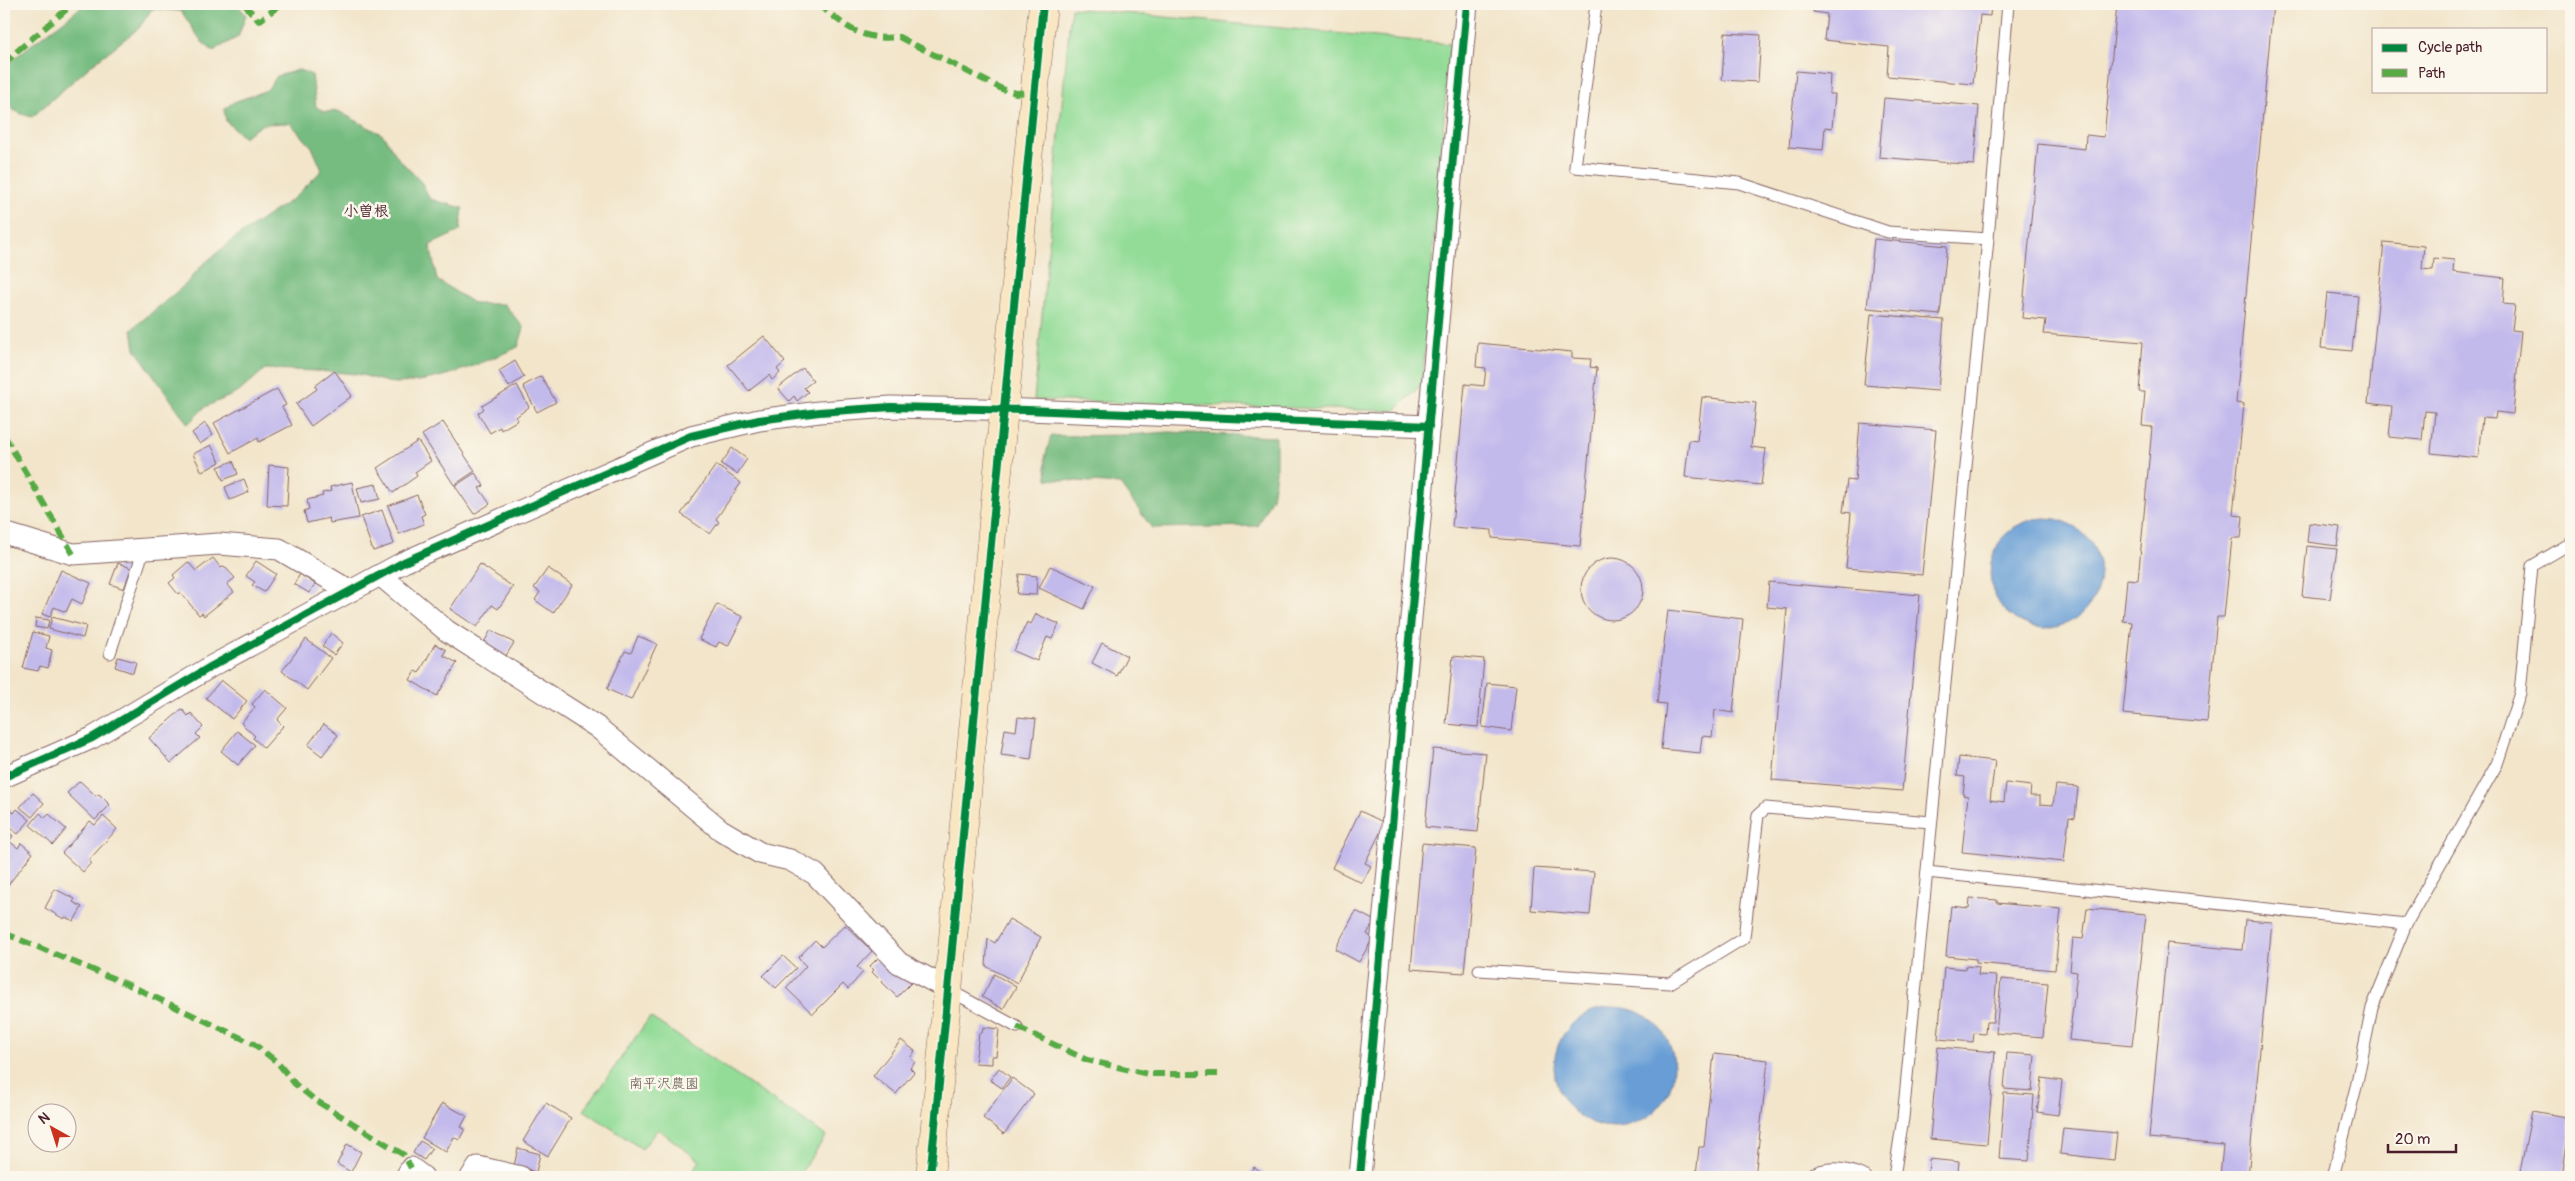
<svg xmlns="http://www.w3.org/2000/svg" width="2575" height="1181" viewBox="0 0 2575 1181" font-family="Pangolin,'Klee One',sans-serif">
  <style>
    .green { fill: #93dc97; stroke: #6e7e61 }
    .forest { fill: #76bc80; stroke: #606e56 }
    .water { fill: #679ed5; stroke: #585e80 }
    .building { fill: #c3baec }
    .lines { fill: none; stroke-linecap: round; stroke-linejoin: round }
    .lane-casing { stroke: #856463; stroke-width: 13 }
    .street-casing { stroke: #856463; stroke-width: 23 }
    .secondary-casing { stroke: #856463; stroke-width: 29 }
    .lane { stroke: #fff; stroke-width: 11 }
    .street { stroke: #fff; stroke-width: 21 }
    .secondary { stroke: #f9e7c3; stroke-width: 28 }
    .quiet { stroke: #57aa44; stroke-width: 6; stroke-dasharray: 12 6; stroke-linecap: butt }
    .cycleway-casing { stroke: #fbf7ec; stroke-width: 11 }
    .cycleway { stroke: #00873e; stroke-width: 8 }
    .labels { text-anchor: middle; stroke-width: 5; stroke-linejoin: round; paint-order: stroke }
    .park-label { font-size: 14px; fill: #60584b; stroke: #fbf7ec }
    .neighbourhood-label { font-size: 15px; font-weight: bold; fill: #4a1f2b; stroke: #fbf7ec }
  </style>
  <rect width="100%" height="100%" fill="#fbf7ec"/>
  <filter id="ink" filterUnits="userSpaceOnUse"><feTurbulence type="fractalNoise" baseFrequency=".02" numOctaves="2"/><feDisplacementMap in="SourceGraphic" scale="10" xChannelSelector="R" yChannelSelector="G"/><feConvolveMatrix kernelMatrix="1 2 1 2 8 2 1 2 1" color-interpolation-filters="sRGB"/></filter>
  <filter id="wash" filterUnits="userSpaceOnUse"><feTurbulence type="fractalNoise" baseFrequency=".0096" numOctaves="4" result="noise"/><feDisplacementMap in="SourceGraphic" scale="20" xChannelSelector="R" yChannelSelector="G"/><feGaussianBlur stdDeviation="1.12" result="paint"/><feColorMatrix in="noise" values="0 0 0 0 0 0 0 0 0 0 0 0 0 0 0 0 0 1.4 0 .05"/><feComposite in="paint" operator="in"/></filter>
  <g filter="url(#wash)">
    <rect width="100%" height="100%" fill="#f2e5ca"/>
    <!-- green -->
    <g class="green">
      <path d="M1071,8L1450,44L1422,384L1395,411L1034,400Z"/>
      <path d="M650,1017L826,1136L798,1177H688L700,1161L658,1129L642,1149L584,1110Z"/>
    </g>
    <!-- forest -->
    <g class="forest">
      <path d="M83,4H237L246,15L238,37L213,51L202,42L181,11L152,9L139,28L95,62L32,117C18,113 4,109 4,91C4,86 2,77 4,72C9,55 68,22 83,4Z"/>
      <path d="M299,70L312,75L316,107L325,112L338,111L383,135L398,158L422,183L430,199L463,208L460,231L430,245L437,280L475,304H504L524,328L518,347C480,364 439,382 397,383C384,383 370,376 356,374C326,371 295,370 265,369L239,392L205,407L188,424L135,349L132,329L186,284L201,266L239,235L294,198L322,170L312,147L290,123L263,124L243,137L226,121L224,109L234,102L267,90L277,76Z"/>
      <path d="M1169,432L1276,437V473L1272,497L1257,526L1152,528L1120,484L1047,479L1045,458L1051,436L1128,435Z"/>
    </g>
    <!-- water -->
    <g class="water">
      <circle cx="2045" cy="573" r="55"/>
      <circle cx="1614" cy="1067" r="60"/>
    </g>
    <g id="blocks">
      <!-- building -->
      <g class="building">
        <path d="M1814,4H1991L1990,16L1980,15L1973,84L1887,76L1889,47L1824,40L1827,14L1813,12Z"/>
        <path d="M2117,4H2273L2236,403L2244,404L2233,515L2243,516L2241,538H2232L2224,617H2217L2207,722L2123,714L2132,622L2123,621L2127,579L2138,580L2152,427L2142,426L2145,392H2139L2143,342L2044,334L2046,320L2022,318L2038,144L2085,149L2086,135L2104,137Z"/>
        <path d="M1725,33L1761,35L1758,82L1722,80Z"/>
        <path d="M1796,71L1830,74L1829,94H1835L1832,128L1825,127L1823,150L1789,147Z"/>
        <path d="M1884,98L1979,106L1974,165L1879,157Z"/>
        <path d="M1874,239L1947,246L1940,315L1867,308Z"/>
        <path d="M2384,242L2424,246L2422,269L2433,270L2434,258L2454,260L2453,272L2505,278L2503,304L2515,305L2512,330L2521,331L2513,414L2496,412L2495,419L2482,418L2478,458L2431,453L2435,412L2425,411L2422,440L2389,437L2392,406L2368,403Z"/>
        <path d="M2327,293L2358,296L2352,351L2321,348Z"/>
        <path d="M1871,314L1944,320L1938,391L1864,385Z"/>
        <path d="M764,336L785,362L777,369L780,373L772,380L769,375L749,391L728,365Z"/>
        <path d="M1478,343L1572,352V358L1591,359L1590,367L1597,368L1580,546L1492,538V530L1452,527L1465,384L1484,386L1486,368L1476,367Z"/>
        <path d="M515,361L524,377L509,387L499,371Z"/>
        <path d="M803,368L813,381L804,388L808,392L797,401L794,396L789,401L778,388Z"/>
        <path d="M335,371L352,396L311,426L296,404L317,389L315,386Z"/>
        <path d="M541,376L556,402L537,412L523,386Z"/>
        <path d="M517,385L529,407L516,417L518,420L501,430L500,427L490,433L478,413L484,409L482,406Z"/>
        <path d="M277,389L286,405L282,407L292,425L259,442L258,438L230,453L214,423Z"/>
        <path d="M1702,397L1756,403L1751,447L1766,449L1761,485L1685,477L1689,440L1697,441Z"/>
        <path d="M443,422L475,471L454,485L422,435Z"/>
        <path d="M205,423L213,435L200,444L192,433Z"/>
        <path d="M1860,423L1936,430L1922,575L1846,568L1851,513L1843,512L1847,480L1855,481Z"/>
        <path d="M418,441L431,461L415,472L417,476L393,493L377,468Z"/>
        <path d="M211,445L220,462L202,472L193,454Z"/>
        <path d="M732,448L747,459L737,474L721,464Z"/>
        <path d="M233,461L238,474L223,480L218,467Z"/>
        <path d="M269,465L289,467L287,506L267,505Z"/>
        <path d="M716,465L741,483L716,519L719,522L710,534L681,514Z"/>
        <path d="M475,473L484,486L479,488L490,504L474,514L455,486Z"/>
        <path d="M244,479L249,492L230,500L225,487Z"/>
        <path d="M352,482L359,518L330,523L329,518L307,523L304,511L309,509L307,500L323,496L322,493L331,491L330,487Z"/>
        <path d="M376,484L380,499L361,503L357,488Z"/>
        <path d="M417,495L425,514L421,516L424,524L399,534L388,506Z"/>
        <path d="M382,510L394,544L373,551L361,517Z"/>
        <path d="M2309,523L2340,527L2337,546L2307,542Z"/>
        <path d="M2307,546L2337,549L2330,599L2302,596Z"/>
        <path d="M213,558L221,568L224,566L235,578L227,584L234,592L204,616L202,613L199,615L180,592L178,594L169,583L175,578L173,575L188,562L196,571Z"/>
        <circle cx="1612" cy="589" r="31"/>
        <path d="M256,561L276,574L264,592L252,585L255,582L246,576Z"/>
        <path d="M118,563L131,568L124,589L110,584Z"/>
        <path d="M480,564L513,587L498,609L492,605L477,627L450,609Z"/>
        <path d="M1050,566L1095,586L1084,609L1039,588Z"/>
        <path d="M548,568L572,585L553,613L535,600L540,592L534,588Z"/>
        <path d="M61,570L91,583L82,604L72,599L66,612L54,607L50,617L42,614Z"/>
        <path d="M300,574L315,584L309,593L294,584Z"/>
        <path d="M1019,574L1037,576L1036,595L1017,594Z"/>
        <path d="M1769,582L1920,595L1902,791L1772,780L1787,609L1767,607Z"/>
        <path d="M717,604L743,617L728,646L719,642L716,647L699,639Z"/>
        <path d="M1668,610L1743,619L1733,713L1715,710L1712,737L1702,736L1700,753L1661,749L1666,704L1657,703Z"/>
        <path d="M1036,614L1059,624L1052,639L1047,637L1037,661L1014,651L1027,622L1031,624Z"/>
        <path d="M52,617L86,626L83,638L49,629Z"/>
        <path d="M36,618L49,620L47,629L35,627Z"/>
        <path d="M491,630L514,643L505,657L483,644Z"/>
        <path d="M33,632L49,636L46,648L52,650L48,668L40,666L38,671L23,668Z"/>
        <path d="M331,633L343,643L334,655L322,646Z"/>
        <path d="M638,636L657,644L631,700L607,689L625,651L631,653Z"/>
        <path d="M306,639L331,658L307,690L282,671Z"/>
        <path d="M1102,643L1127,656L1117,676L1092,663Z"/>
        <path d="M435,644L446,650L443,655L457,663L437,696L410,680L415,671L419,673Z"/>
        <path d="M1453,656L1484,659L1478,727L1446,724Z"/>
        <path d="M118,657L136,662L133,673L115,667Z"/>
        <path d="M221,680L247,701L232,719L206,698Z"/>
        <path d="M1487,683L1516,686L1511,731L1482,727Z"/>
        <path d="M265,689L287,708L277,720L283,726L264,748L253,738L255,736L241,723L255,707L252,704Z"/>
        <path d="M182,709L188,716L191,713L203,727L196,734L200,738L171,763L149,738Z"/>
        <path d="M1018,717L1036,719L1031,759L1001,755L1005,729L1016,731Z"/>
        <path d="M324,724L338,735L322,756L308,745Z"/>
        <path d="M237,731L255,745L238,765L221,751Z"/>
        <path d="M1433,749L1486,753L1478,832L1425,827Z"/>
        <path d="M1959,757L1995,761L1990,800L2004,802L2006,783L2031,786L2030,796H2040V804L2053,805L2056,785L2078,787L2075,818L2069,817L2064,862L1962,852L1968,796L1963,795L1965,777L1957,776Z"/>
        <path d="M80,781L96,796L99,794L110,805L95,820L67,793Z"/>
        <path d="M33,793L44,803L32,817L20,807Z"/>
        <path d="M9,809L14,813L17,809L30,820L18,834L4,822V816Z"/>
        <path d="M1360,811L1385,823L1365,863L1371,866L1362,883L1332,868Z"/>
        <path d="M40,813L45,818L49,814L66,829L53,845L30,825Z"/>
        <path d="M103,816L117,829L89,860L91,863L83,872L62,853L90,821L95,825Z"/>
        <path d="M4,828L13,836L9,841L18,848L21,843L33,853L4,890Z"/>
        <path d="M1422,843L1476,848L1464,973L1411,969Z"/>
        <path d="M1534,868L1594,872L1590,915L1531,910Z"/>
        <path d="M55,889L75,899L73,902L82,907L74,921L65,917L64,919L45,908Z"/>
        <path d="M1970,898L1997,900V903L2061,909L2055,970L1976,963V959L1946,956L1951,906L1969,908Z"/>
        <path d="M2087,908L2146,914L2132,1046L2069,1040L2077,972L2070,971L2073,938L2083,939Z"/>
        <path d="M1356,911L1375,921L1367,934L1373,938L1359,962L1335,949Z"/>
        <path d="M1009,919L1041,937L1017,983L986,966L988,939L995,943Z"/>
        <path d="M2245,920L2272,922L2248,1177H2220L2223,1145L2149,1138L2167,943L2242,950Z"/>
        <path d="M845,925L872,951L857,967L863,972L848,989L843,984L813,1014L786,988L806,966L798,958L815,940L822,947Z"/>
        <path d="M882,954L913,981L897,997L872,972L874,970L870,966Z"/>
        <path d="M783,956L796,968L776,988L763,976Z"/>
        <path d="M1965,966L1979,967L1978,975L1997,976L1993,1022H1986L1985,1034L1974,1033L1973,1042L1938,1039L1944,967L1965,969Z"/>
        <path d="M994,974L1016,987L1003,1009L982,997Z"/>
        <path d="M2001,979L2048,983L2043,1037L1996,1033Z"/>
        <path d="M983,1027L999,1029L996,1056H992V1064L975,1063L979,1033H982Z"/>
        <path d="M901,1040L915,1051L910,1058L915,1062L910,1068L914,1072L896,1094L873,1076Z"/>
        <path d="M1938,1047L1995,1052L1987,1144L1930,1139Z"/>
        <path d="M2007,1053L2035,1055L2032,1091L2004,1089Z"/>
        <path d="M1714,1054L1768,1060L1755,1177H1696L1699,1147H1704Z"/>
        <path d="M999,1068L1010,1077L1002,1088L990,1080Z"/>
        <path d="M1012,1078L1034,1094L1004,1134L983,1118Z"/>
        <path d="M2042,1078L2062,1081L2058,1115L2037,1112Z"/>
        <path d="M2004,1093L2034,1095L2029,1161L1999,1159Z"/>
        <path d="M442,1103L467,1116L461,1127L465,1129L459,1140L454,1137L446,1152L422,1138Z"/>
        <path d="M546,1103L571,1118L548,1156L523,1141Z"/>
        <path d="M2532,1111L2571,1118L2562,1177H2519Z"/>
        <path d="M2063,1128L2117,1133L2114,1160L2060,1154Z"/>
        <path d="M420,1141L432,1148L424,1160L413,1153Z"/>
        <path d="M347,1144L361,1152L351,1172L337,1164Z"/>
        <path d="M518,1148L540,1154L536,1172L514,1166Z"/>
        <path d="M1929,1159L1959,1162L1958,1171L1990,1174V1177H1928Z"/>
        <path d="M1254,1167L1270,1177H1247Z"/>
      </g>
    </g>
  </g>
  <g filter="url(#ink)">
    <use href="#blocks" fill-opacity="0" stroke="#856463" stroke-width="1"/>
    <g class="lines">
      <!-- lane casing -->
      <g class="lane-casing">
        <g id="lane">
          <path d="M1596,4L1575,167L1739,183L1888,232L1988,239"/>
          <path d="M110,653L144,549"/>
          <path d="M1927,872L2406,924"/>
          <path d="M1479,970L1670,983L1744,938L1758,815L1766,808L1931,822"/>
          <path d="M949,990L1017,1027"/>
          <path d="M1806,1177C1827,1165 1845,1167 1866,1177"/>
          <path d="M1894,1177L1903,1118L1988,239L2008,4"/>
          <path d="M2333,1177L2356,1087L2372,1008L2406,924L2497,764L2520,693L2532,566L2571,543"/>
        </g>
      </g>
      <!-- street casing -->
      <g class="street-casing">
        <g id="street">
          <path d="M4,533L73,554L219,544L279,549L350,591"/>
          <path d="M380,575L447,631L597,727L721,830L760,853L790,860L815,874L899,963L948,989"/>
          <path d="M4,777L92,738L212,666L404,562L691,436L759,420L819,412L891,407L1027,410L1429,426"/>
          <path d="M406,1177L411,1168L423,1177"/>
          <path d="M471,1177L478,1167L521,1177"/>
          <path d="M1360,1177L1467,4"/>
        </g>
      </g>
      <!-- secondary casing -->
      <g class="secondary-casing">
        <path id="secondary" d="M930,1177L1043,4"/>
      </g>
      <!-- lane -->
      <use href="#lane" class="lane"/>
      <!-- street -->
      <use href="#street" class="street"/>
      <!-- secondary -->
      <use href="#secondary" class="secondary"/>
      <!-- quiet -->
      <g class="quiet">
        <path d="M244,4L259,21L281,4"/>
        <path d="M818,4C847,27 860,41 899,37L1002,89L1016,93L1035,92"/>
        <path d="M4,65L16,52L73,4"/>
        <path d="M4,435L73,554"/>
        <path d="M4,933L129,985L254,1044L277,1062L295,1084L315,1100L404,1155L411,1168"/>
        <path d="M1017,1027L1087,1060L1148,1074H1224"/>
      </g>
      <!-- cycleway casing -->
      <g class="cycleway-casing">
        <g id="cycleway">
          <path d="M4,777L92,738L212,666L404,562L691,436L759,420L819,412L891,407L1027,410L1429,426"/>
          <path d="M930,1177L1043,4"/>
          <path d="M1360,1177L1467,4"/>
        </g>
      </g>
      <!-- cycleway -->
      <use href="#cycleway" class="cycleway"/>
    </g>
  </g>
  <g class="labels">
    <!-- park labels -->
    <g class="park-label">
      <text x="664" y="1088">南平沢農園</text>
    </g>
    <!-- neighbourhood labels -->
    <g class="neighbourhood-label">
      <text x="366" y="216">小曽根</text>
    </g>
  </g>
  <!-- margin -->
  <rect width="2575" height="1181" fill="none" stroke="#fbf7ec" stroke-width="20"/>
  <!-- legend -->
  <rect x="2372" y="28" width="175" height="65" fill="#fbf7ec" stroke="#b4a19f"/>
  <rect x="2382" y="44" width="25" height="8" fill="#00873e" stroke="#b4a19f"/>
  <text x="2418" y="52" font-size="15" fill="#4a1f2b">Cycle path</text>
  <rect x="2382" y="69" width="25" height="8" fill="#57aa44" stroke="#b4a19f"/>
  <text x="2418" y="78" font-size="15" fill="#4a1f2b">Path</text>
  <!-- north arrow -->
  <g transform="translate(52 1128) rotate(321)"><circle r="24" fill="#fbf7ec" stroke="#b4a19f"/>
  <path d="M0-4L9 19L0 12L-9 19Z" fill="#c8321e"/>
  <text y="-8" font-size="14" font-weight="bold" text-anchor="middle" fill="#4a1f2b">N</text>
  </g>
  <!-- scale -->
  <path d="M2388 1144v8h68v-8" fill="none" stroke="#4a1f2b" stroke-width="2.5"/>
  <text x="2395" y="1144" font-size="15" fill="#4a1f2b" stroke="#fbf7ec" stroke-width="4" paint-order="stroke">20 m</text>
</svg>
